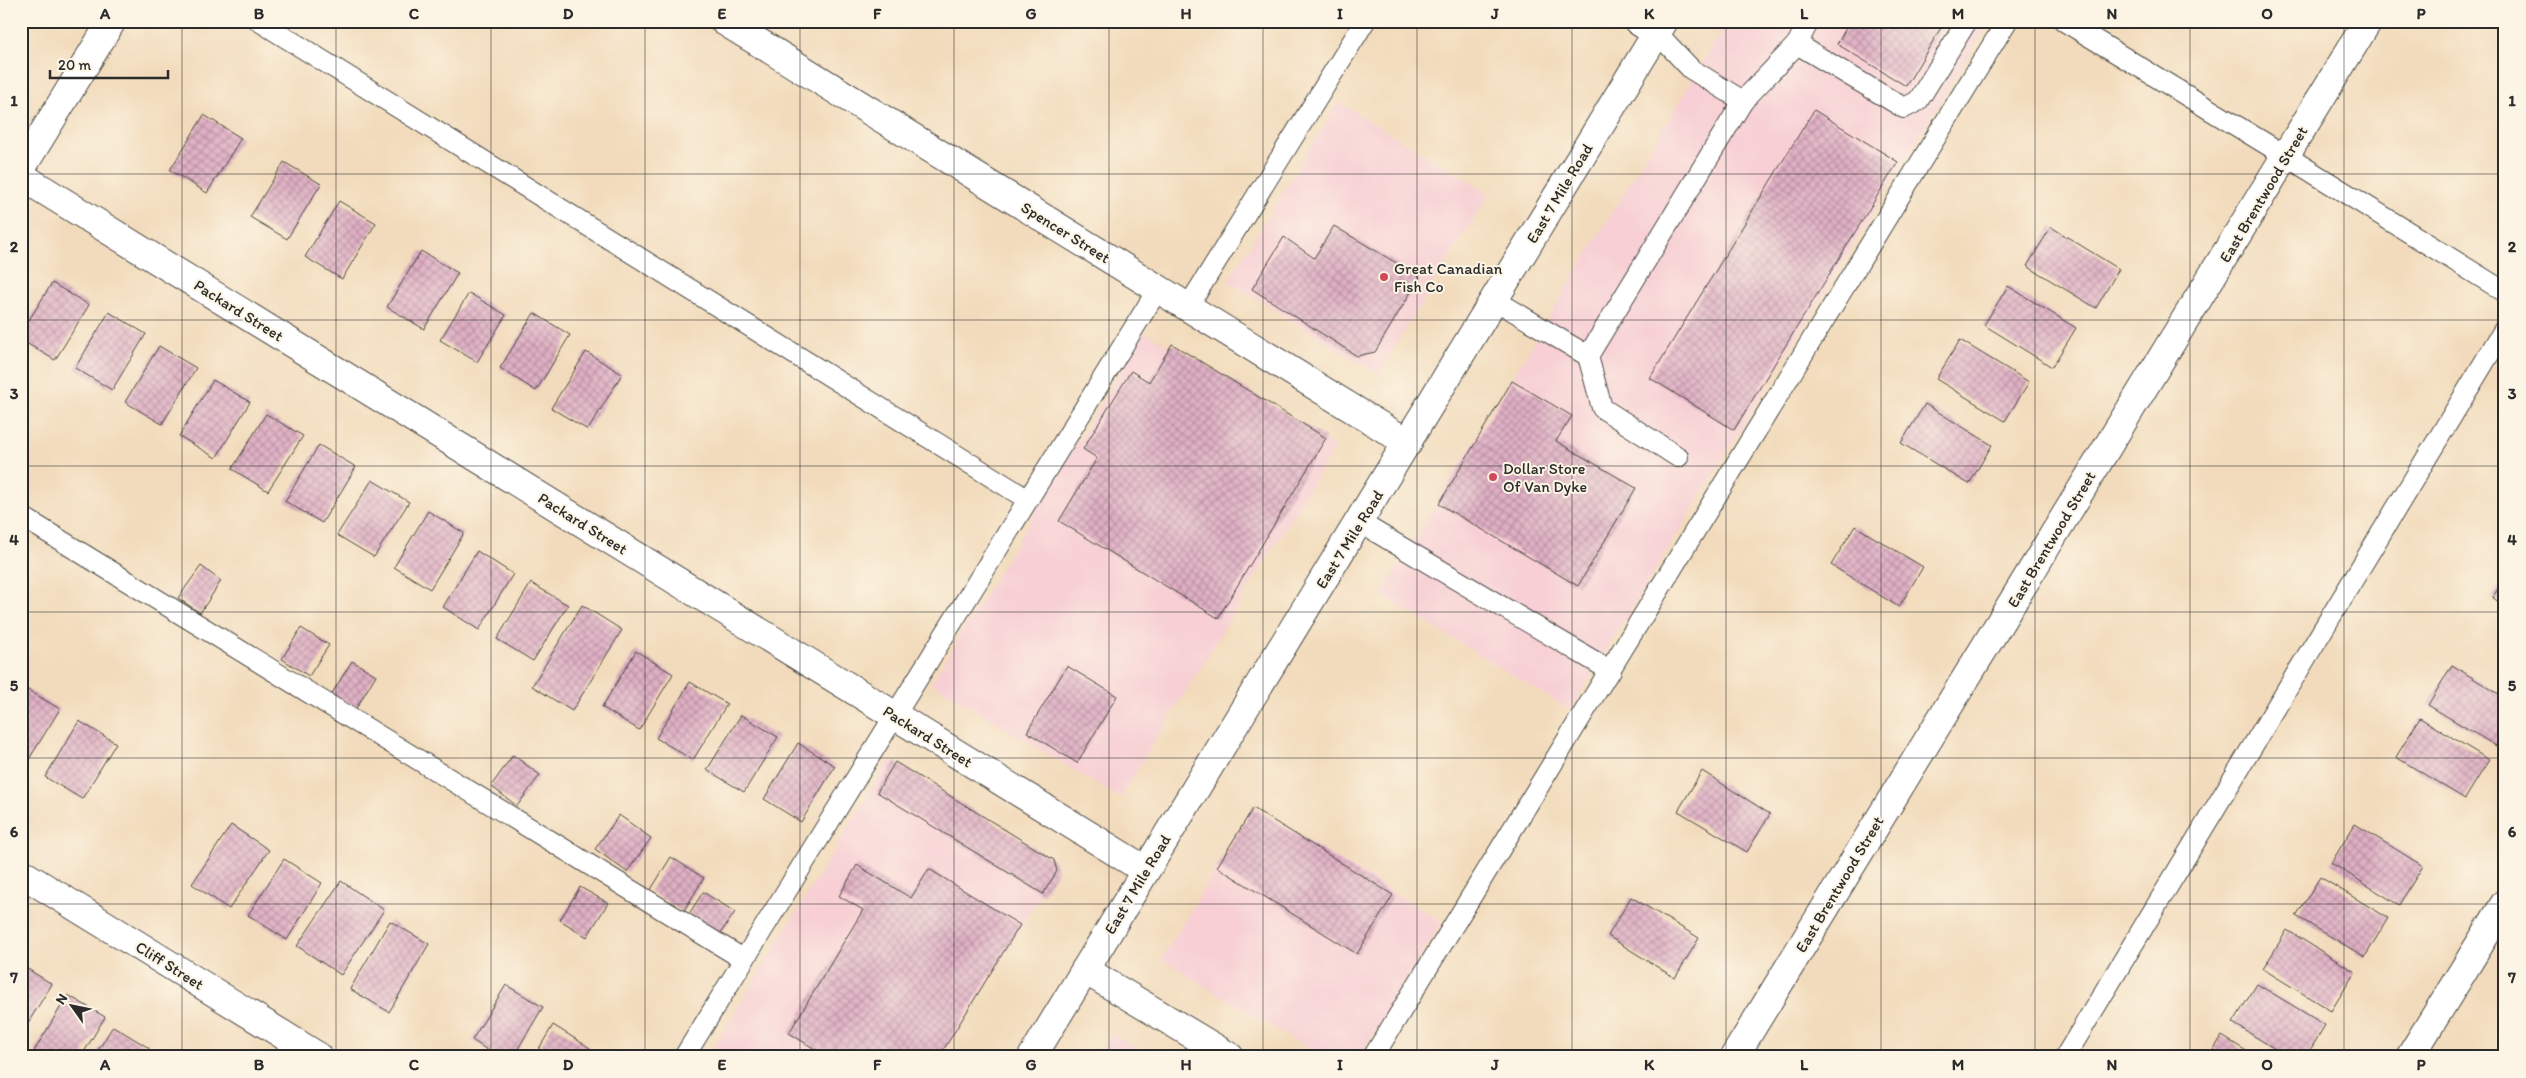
<svg xmlns="http://www.w3.org/2000/svg" width="2526" height="1078" viewBox="0 0 2526 1078" font-family="Itim,sans-serif">
  <style>
    .built { fill: #f7cfd4 }
    .building { fill: url(#building-cross-hatch) }
    .lines { fill: none; stroke-linecap: round; stroke-linejoin: round }
    .lane-casing { stroke: #494541; stroke-width: 22 }
    .street-casing { stroke: #494541; stroke-width: 30 }
    .secondary-casing { stroke: #494541; stroke-width: 30 }
    .lane { stroke: #fff; stroke-width: 20 }
    .street { stroke: #fff; stroke-width: 28 }
    .secondary { stroke: #fff; stroke-width: 28 }
    .grid { fill: none; stroke: #2b2b2b; stroke-width: 1; stroke-opacity: 0.55 }
    .poi-dot { fill: #d1495b; stroke: #fcf5e5; stroke-width: 2 }
    .labels { text-anchor: middle; stroke-width: 4; stroke-linejoin: round; paint-order: stroke }
    .street-label { font-size: 16px; fill: #2b2b2b; stroke: #fcf5e5 }
    .poi-label { font-size: 16px; fill: #2b2b2b; stroke: #fcf5e5; text-anchor: start }
    .neatline { fill: none; stroke: #2b2b2b; stroke-width: 2 }
    .grid-label { font-size: 16px; text-anchor: middle; font-weight: bold; fill: #2b2b2b }
  </style>
  <defs>
    <pattern id="building-cross-hatch" width="8" height="8" patternUnits="userSpaceOnUse" patternTransform="scale(1.25)"><rect width="8" height="8" fill="#e0b0c5"/><path d="M0 0l8 8M0 8l8-8" fill="none" stroke="#b68fa0"/></pattern>
  </defs>
  <rect width="100%" height="100%" fill="#fcf5e5"/>
  <filter id="ink" filterUnits="userSpaceOnUse"><feTurbulence type="fractalNoise" baseFrequency=".02" numOctaves="2"/><feDisplacementMap in="SourceGraphic" scale="10" xChannelSelector="R" yChannelSelector="G"/><feConvolveMatrix kernelMatrix="1 2 1 2 8 2 1 2 1" color-interpolation-filters="sRGB"/></filter>
  <filter id="wash" filterUnits="userSpaceOnUse"><feTurbulence type="fractalNoise" baseFrequency=".0096" numOctaves="4" result="noise"/><feDisplacementMap in="SourceGraphic" scale="20" xChannelSelector="R" yChannelSelector="G"/><feGaussianBlur stdDeviation="1.12" result="paint"/><feColorMatrix in="noise" values="0 0 0 0 0 0 0 0 0 0 0 0 0 0 0 0 0 1.4 0 .05"/><feComposite in="paint" operator="in"/></filter>
  <g filter="url(#wash)">
    <rect width="100%" height="100%" fill="#f2dbbc"/>
    <!-- built -->
    <g class="built">
      <path d="M1728,21H1990L1570,710L1381,595Z"/>
      <path d="M1339,102L1489,194L1378,374L1228,281Z"/>
      <path d="M1145,332L1335,447L1120,798L931,683Z"/>
      <path d="M889,760L1059,865L942,1057H708Z"/>
      <path d="M1253,807L1442,922L1360,1057H1322L1161,959Z"/>
      <path d="M1112,1033L1150,1057H1097Z"/>
    </g>
    <g id="blocks">
      <!-- building -->
      <g class="building">
        <path d="M1850,21H1945L1906,86L1837,44Z"/>
        <path d="M1814,110L1898,162L1734,430L1650,378Z"/>
        <path d="M204,115L241,138L207,193L170,170Z"/>
        <path d="M284,162L321,184L287,239L250,217Z"/>
        <path d="M339,201L376,223L342,279L305,257Z"/>
        <path d="M1334,226L1420,277L1375,352L1357,356L1252,289L1284,237L1314,258Z"/>
        <path d="M2051,227L2119,269L2096,308L2027,266Z"/>
        <path d="M421,251L458,273L424,329L387,307Z"/>
        <path d="M52,283L89,305L55,360L21,340V333Z"/>
        <path d="M2008,286L2076,328L2052,367L1984,325Z"/>
        <path d="M469,293L506,315L477,362L440,340Z"/>
        <path d="M109,312L146,334L112,390L75,368Z"/>
        <path d="M534,313L570,335L536,391L500,368Z"/>
        <path d="M1960,340L2029,382L2005,421L1936,379Z"/>
        <path d="M1172,344L1326,438L1218,618L1059,521L1097,458L1083,449L1131,371L1149,382Z"/>
        <path d="M159,346L196,368L162,424L125,402Z"/>
        <path d="M586,352L622,374L588,430L551,408Z"/>
        <path d="M213,380L250,402L216,458L179,436Z"/>
        <path d="M1512,381L1572,416L1556,441L1636,488L1578,586L1439,504Z"/>
        <path d="M1925,404L1992,445L1969,484L1901,443Z"/>
        <path d="M266,414L303,436L268,491L232,469Z"/>
        <path d="M319,445L356,467L322,523L285,501Z"/>
        <path d="M372,480L409,502L374,557L337,535Z"/>
        <path d="M428,511L464,533L430,589L394,567Z"/>
        <path d="M1855,526L1923,567L1899,607L1831,565Z"/>
        <path d="M477,551L513,574L479,630L443,607Z"/>
        <path d="M201,566L221,581L200,613L178,598Z"/>
        <path d="M2505,577V605L2492,598Z"/>
        <path d="M531,583L568,605L533,661L497,639Z"/>
        <path d="M582,605L622,630L572,711L532,686Z"/>
        <path d="M301,628L329,645L309,676L282,659Z"/>
        <path d="M636,651L673,674L639,730L602,707Z"/>
        <path d="M352,661L376,675L355,710L331,695Z"/>
        <path d="M2452,665L2505,698V732L2496,746L2428,705Z"/>
        <path d="M1067,666L1117,696L1077,763L1027,732Z"/>
        <path d="M690,682L727,704L693,760L656,738Z"/>
        <path d="M23,687L60,709L26,764L21,762V690Z"/>
        <path d="M741,715L778,737L744,792L707,770Z"/>
        <path d="M2420,718L2489,760L2465,799L2396,757Z"/>
        <path d="M79,721L116,743L82,799L45,777Z"/>
        <path d="M798,743L835,766L801,822L764,799Z"/>
        <path d="M513,755L540,775L517,806L491,786Z"/>
        <path d="M895,762L1054,860L1057,871L1043,894L877,792Z"/>
        <path d="M1702,771L1770,814L1747,852L1678,811Z"/>
        <path d="M1253,808L1393,895L1357,954L1217,867Z"/>
        <path d="M619,815L651,838L627,872L595,849Z"/>
        <path d="M2355,824L2423,866L2399,905L2331,863Z"/>
        <path d="M231,825L269,850L229,909L192,884Z"/>
        <path d="M671,857L704,878L683,912L650,891Z"/>
        <path d="M284,859L322,883L287,940L248,915Z"/>
        <path d="M857,865L911,898L929,869L1020,925L939,1057H828L789,1033L863,910L839,896Z"/>
        <path d="M2320,877L2388,918L2365,957L2296,916Z"/>
        <path d="M341,881L384,910L341,975L297,946Z"/>
        <path d="M580,887L608,903L587,937L560,920Z"/>
        <path d="M703,892L735,912L720,934L689,914Z"/>
        <path d="M1631,897L1699,938L1675,978L1608,936Z"/>
        <path d="M390,921L429,944L389,1012L350,989Z"/>
        <path d="M2287,930L2355,972L2331,1011L2263,969Z"/>
        <path d="M21,965L52,984L21,1034Z"/>
        <path d="M2257,984L2325,1025L2306,1057H2288L2233,1023Z"/>
        <path d="M506,985L543,1007L513,1057H498L472,1040Z"/>
        <path d="M68,995L105,1017L81,1057H44L34,1051Z"/>
        <path d="M553,1025L590,1048L585,1057H534Z"/>
        <path d="M113,1026L149,1048L144,1057H94Z"/>
        <path d="M2222,1036L2256,1057H2209Z"/>
      </g>
    </g>
  </g>
  <g filter="url(#ink)">
    <use href="#blocks" fill-opacity="0" stroke="#494541" stroke-width="1"/>
    <g class="lines">
      <!-- lane casing -->
      <g class="lane-casing">
        <g id="lane">
          <path d="M259,21L1027,499"/>
          <path d="M1809,21L1797,44L1904,108L1918,101L1967,21"/>
          <path d="M2064,21L2286,156L2505,292"/>
          <path d="M1743,101L1797,44"/>
          <path d="M1495,300L1588,356L1743,101L1691,69L1657,33"/>
          <path d="M1188,307L1365,21"/>
          <path d="M1588,356L1602,408L1678,457"/>
          <path d="M21,516L743,959"/>
          <path d="M1359,522L1611,671"/>
          <path d="M684,1057L1158,289"/>
          <path d="M1373,1057L2007,21"/>
          <path d="M2065,1057L2505,328"/>
        </g>
      </g>
      <!-- street casing -->
      <g class="street-casing">
        <g id="street">
          <path d="M724,21L1408,443"/>
          <path d="M1638,21L1657,33"/>
          <path d="M21,169L112,21"/>
          <path d="M21,176L1145,870"/>
          <path d="M21,873L319,1057"/>
          <path d="M1085,970L1230,1057"/>
          <path d="M1734,1057L2368,21"/>
          <path d="M2410,1057L2505,903"/>
        </g>
      </g>
      <!-- secondary casing -->
      <g class="secondary-casing">
        <path id="secondary" d="M1032,1057L1664,21"/>
      </g>
      <!-- lane -->
      <use href="#lane" class="lane"/>
      <!-- street -->
      <use href="#street" class="street"/>
      <!-- secondary -->
      <use href="#secondary" class="secondary"/>
    </g>
  </g>
  <!-- grid -->
  <path class="grid" d="M182,21V1057M336,21V1057M491,21V1057M645,21V1057M800,21V1057M954,21V1057M1109,21V1057M1263,21V1057M1417,21V1057M1572,21V1057M1726,21V1057M1881,21V1057M2035,21V1057M2190,21V1057M2344,21V1057M21,174H2505M21,320H2505M21,466H2505M21,612H2505M21,758H2505M21,904H2505"/>
  <!-- markers -->
  <g class="poi-dot">
    <circle cx="1384" cy="277" r="5"/>
    <circle cx="1493" cy="477" r="5"/>
  </g>
  <g class="labels">
    <!-- street labels -->
    <g class="street-label">
      <text transform="translate(1559 193) rotate(-59)" y="6">East 7 Mile Road</text>
      <text transform="translate(2263 194) rotate(-59)" y="6">East Brentwood Street</text>
      <text transform="translate(1066 232) rotate(32)" y="6">Spencer Street</text>
      <text transform="translate(239 310) rotate(32)" y="6">Packard Street</text>
      <text transform="translate(583 523) rotate(32)" y="6">Packard Street</text>
      <text transform="translate(1349 539) rotate(-58)" y="6">East 7 Mile Road</text>
      <text transform="translate(2051 539) rotate(-59)" y="6">East Brentwood Street</text>
      <text transform="translate(928 736) rotate(32)" y="6">Packard Street</text>
      <text transform="translate(1137 884) rotate(-59)" y="6">East 7 Mile Road</text>
      <text transform="translate(1839 884) rotate(-59)" y="6">East Brentwood Street</text>
      <text transform="translate(170 965) rotate(32)" y="6">Cliff Street</text>
    </g>
    <!-- poi labels -->
    <g class="poi-label">
      <text x="1394" y="274">Great Canadian<tspan x="1394" dy="18">Fish Co</tspan></text>
      <text x="1503" y="474">Dollar Store<tspan x="1503" dy="18">Of Van Dyke</tspan></text>
    </g>
  </g>
  <!-- margin -->
  <rect width="2526" height="1078" fill="none" stroke="#fcf5e5" stroke-width="55"/>
  <!-- north arrow -->
  <g transform="translate(72 1006) rotate(303)" stroke="#fcf5e5" stroke-width="4" paint-order="stroke">
  <path d="M0-4L9 19L0 12L-9 19Z" fill="#2b2b2b"/>
  <text y="-8" font-size="14" font-weight="bold" text-anchor="middle" fill="#2b2b2b">N</text>
  </g>
  <!-- scale -->
  <path d="M50 70v8h118v-8" fill="none" stroke="#2b2b2b" stroke-width="2.5"/>
  <text x="58" y="70" font-size="15" fill="#2b2b2b" stroke="#fcf5e5" stroke-width="4" paint-order="stroke">20 m</text>
  <rect x="28" y="28" width="2470" height="1022" class="neatline"/>
  <g class="grid-label">
    <text x="105" y="19">A</text>
    <text x="259" y="19">B</text>
    <text x="414" y="19">C</text>
    <text x="568" y="19">D</text>
    <text x="722" y="19">E</text>
    <text x="877" y="19">F</text>
    <text x="1031" y="19">G</text>
    <text x="1186" y="19">H</text>
    <text x="1340" y="19">I</text>
    <text x="1495" y="19">J</text>
    <text x="1649" y="19">K</text>
    <text x="1804" y="19">L</text>
    <text x="1958" y="19">M</text>
    <text x="2112" y="19">N</text>
    <text x="2267" y="19">O</text>
    <text x="2421" y="19">P</text>
    <text x="14" y="106">1</text>
    <text x="2512" y="106">1</text>
    <text x="14" y="252">2</text>
    <text x="2512" y="252">2</text>
    <text x="14" y="399">3</text>
    <text x="2512" y="399">3</text>
    <text x="14" y="545">4</text>
    <text x="2512" y="545">4</text>
    <text x="14" y="691">5</text>
    <text x="2512" y="691">5</text>
    <text x="14" y="837">6</text>
    <text x="2512" y="837">6</text>
    <text x="14" y="983">7</text>
    <text x="2512" y="983">7</text>
    <text x="105" y="1070">A</text>
    <text x="259" y="1070">B</text>
    <text x="414" y="1070">C</text>
    <text x="568" y="1070">D</text>
    <text x="722" y="1070">E</text>
    <text x="877" y="1070">F</text>
    <text x="1031" y="1070">G</text>
    <text x="1186" y="1070">H</text>
    <text x="1340" y="1070">I</text>
    <text x="1495" y="1070">J</text>
    <text x="1649" y="1070">K</text>
    <text x="1804" y="1070">L</text>
    <text x="1958" y="1070">M</text>
    <text x="2112" y="1070">N</text>
    <text x="2267" y="1070">O</text>
    <text x="2421" y="1070">P</text>
  </g>
</svg>
